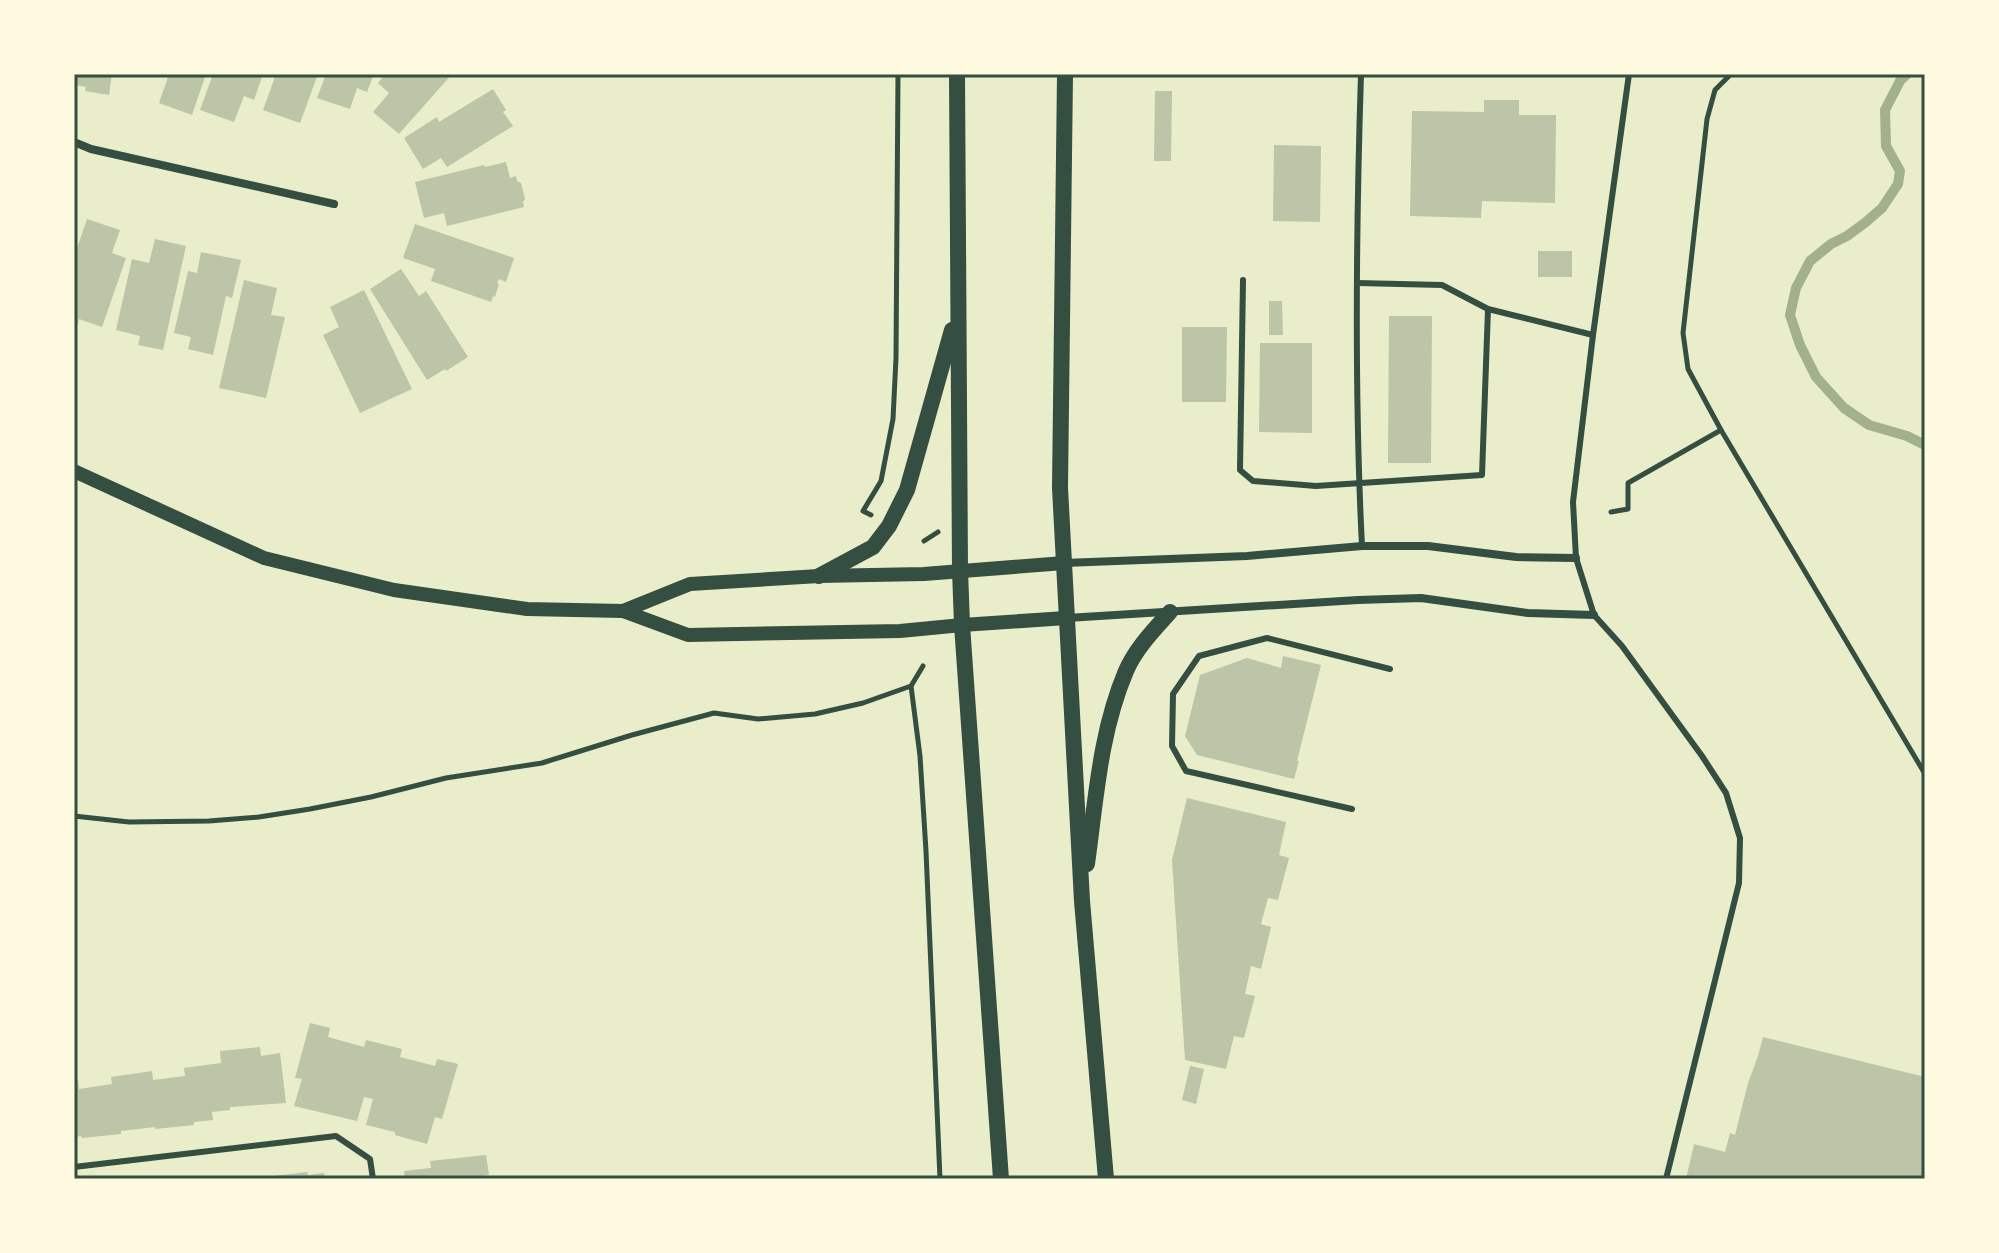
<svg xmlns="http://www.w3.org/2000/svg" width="1999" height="1253" viewBox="0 0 1999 1253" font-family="Commissioner,sans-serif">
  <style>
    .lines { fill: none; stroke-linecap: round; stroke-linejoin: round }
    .stream { stroke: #a3b18a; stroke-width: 10 }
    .building { fill: #bcc5a7 }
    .path { stroke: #344e41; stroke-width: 5 }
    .service { stroke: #344e41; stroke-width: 6 }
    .minor { stroke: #344e41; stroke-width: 8 }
    .tertiary { stroke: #344e41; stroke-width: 14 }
    .secondary { stroke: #344e41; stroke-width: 16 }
    .neatline { fill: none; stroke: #344e41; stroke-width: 3 }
  </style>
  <rect width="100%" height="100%" fill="#e9edc9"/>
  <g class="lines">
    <!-- stream -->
    <path class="stream" d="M1907,74L1900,81L1885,110L1886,146L1900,171L1898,184L1882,208L1866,222L1847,236L1831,244L1810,261L1796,288L1790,315L1800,345L1816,377L1844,408L1869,425L1907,436L1925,445"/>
  </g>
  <!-- building -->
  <g class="building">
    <path d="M74,74H112L109,95L85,91L86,87L74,85Z"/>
    <path d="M161,74H206L192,115L159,103L168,77Z"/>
    <path d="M213,74H263L254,100L244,96L234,122L200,110Z"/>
    <path d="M276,74H318L300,123L263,110Z"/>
    <path d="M326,74H374L367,92L357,88L350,109L317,98Z"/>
    <path d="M385,74H452L399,134L373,112L389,93L378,83Z"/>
    <path d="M493,89L506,110L503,112L513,126L447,167L441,158L423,169L404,138L437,117L439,122Z"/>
    <path d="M1155,91H1172L1171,161H1154Z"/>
    <path d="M1484,100H1519V115H1556L1555,203L1482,201L1481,218L1410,216L1412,111L1484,112Z"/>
    <path d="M1274,145L1321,146L1320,222L1273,221Z"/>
    <path d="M506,162L510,178L516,176L517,181L521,183L525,199L523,202L524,207L447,226L444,213L424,218L415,182L484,165L485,167Z"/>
    <path d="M87,219L120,230L112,253L126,258L102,327L79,319L77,327L74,326V257Z"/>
    <path d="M415,224L514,258L506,282L499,279L497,283L499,284L495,297L493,296L491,302L431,281L435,269L403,258Z"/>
    <path d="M155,239L186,246L163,350L138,345L140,336L116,330L132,259L149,263Z"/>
    <rect x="1538" y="251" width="34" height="26"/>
    <path d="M201,252L241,260L232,298L226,296L213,355L188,349L191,337L174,333L188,271L197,273Z"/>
    <path d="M401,269L419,296L426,291L468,357L446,371L445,369L427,380L370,289Z"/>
    <path d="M244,280L277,288L271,315L285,317L266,398L219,388Z"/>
    <path d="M364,290L412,389L360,413L323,335L339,327L330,307Z"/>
    <path d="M1269,301H1282L1283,335H1269Z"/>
    <path d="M1389,316H1432L1431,463H1388Z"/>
    <path d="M1182,327H1227L1226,402H1182Z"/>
    <path d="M1260,343H1312V433L1259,432Z"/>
    <path d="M1283,656L1321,665L1297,761H1299L1294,779L1197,755L1185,736L1200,675L1247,658L1281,668Z"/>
    <path d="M1187,798L1286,822L1279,855L1289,858L1278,900L1268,898L1261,924L1271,927L1261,969L1251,966L1245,994L1255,996L1244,1038L1234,1036L1226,1069L1185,1060L1172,860Z"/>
    <path d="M310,1023L330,1028L328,1037L364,1047L366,1040L402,1049L400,1057L435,1066L437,1059L458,1064L442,1119L435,1117L427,1144L395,1135V1132L366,1125L373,1099L364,1097L357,1121L294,1106L302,1079L295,1078Z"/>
    <path d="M1763,1037L1925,1077V1179H1686L1694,1144L1725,1152L1730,1133L1735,1135L1748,1083L1758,1056Z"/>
    <path d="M260,1047L261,1056L280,1053L286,1103L230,1107V1110L212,1112L213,1120L194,1122V1125L155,1129V1127L121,1131V1134L82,1138L81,1136L74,1137V1080H78L79,1089L112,1084L111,1077L152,1071L153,1080L185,1076L184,1068L221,1063L220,1051Z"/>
    <path d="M1190,1066L1204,1069L1196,1104L1182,1100Z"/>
    <path d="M486,1155L489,1175L479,1176L480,1179H405L404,1171L431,1168L430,1161Z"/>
    <path d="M307,1172L308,1175L324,1173L325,1179H274V1176Z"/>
  </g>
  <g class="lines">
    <!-- path -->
    <g class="path">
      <path d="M1731,74L1715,90L1707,119L1683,333L1688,369L1721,430L1925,774"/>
      <path d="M1611,512L1628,509V483L1721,430"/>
      <path d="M871,515L863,511L881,481L893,419L896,358L898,74"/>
      <path d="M924,541L938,532"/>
      <path d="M923,666L911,686L920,756L926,851L940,1179"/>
      <path d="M74,816L129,822L209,821L259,817L310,809L371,797L446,778L542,763L632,735L714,713L758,719L815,714L863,703L911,686"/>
    </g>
    <!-- service -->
    <g class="service">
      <path d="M1361,74C1356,231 1354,389 1362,546"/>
      <path d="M1629,74L1593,335L1573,502L1576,558L1594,615L1622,646L1702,756L1726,793L1740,838L1739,883L1666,1179"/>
      <path d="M1243,280L1240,470L1253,481L1316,486L1482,475L1488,309"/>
      <path d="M1357,283L1442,285L1488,309L1593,335"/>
      <path d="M1352,809L1186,771L1172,746L1173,694L1199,656L1267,638L1390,669"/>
      <path d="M74,1167L336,1136L370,1159L373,1179"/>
    </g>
    <!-- minor -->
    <g class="minor">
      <path d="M74,142L91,149L334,204"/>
      <path d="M1064,563L1247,556L1362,546H1428L1516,557L1576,558"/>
      <path d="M1067,618L1358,600L1421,598L1528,613L1594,615"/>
    </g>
    <!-- tertiary -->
    <g class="tertiary">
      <path d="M74,471L264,558L394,590L527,609L623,611L688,635L900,631L962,625L1066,618"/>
      <path d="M623,611L690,584L819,576L924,574L1064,563"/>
    </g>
    <!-- secondary -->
    <g class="secondary">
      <path d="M957,74L960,570L962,625L1001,1179"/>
      <path d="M1065,74L1060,488L1082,901L1106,1179"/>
      <path d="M819,576L873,547L889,526L907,490L952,330"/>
      <path d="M1087,864C1096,799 1100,732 1126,671C1136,648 1154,630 1170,612"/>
    </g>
  </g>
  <!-- border -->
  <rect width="1999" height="1253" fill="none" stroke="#fefae0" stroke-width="152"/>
  <rect x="76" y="76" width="1847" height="1101" class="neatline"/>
</svg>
